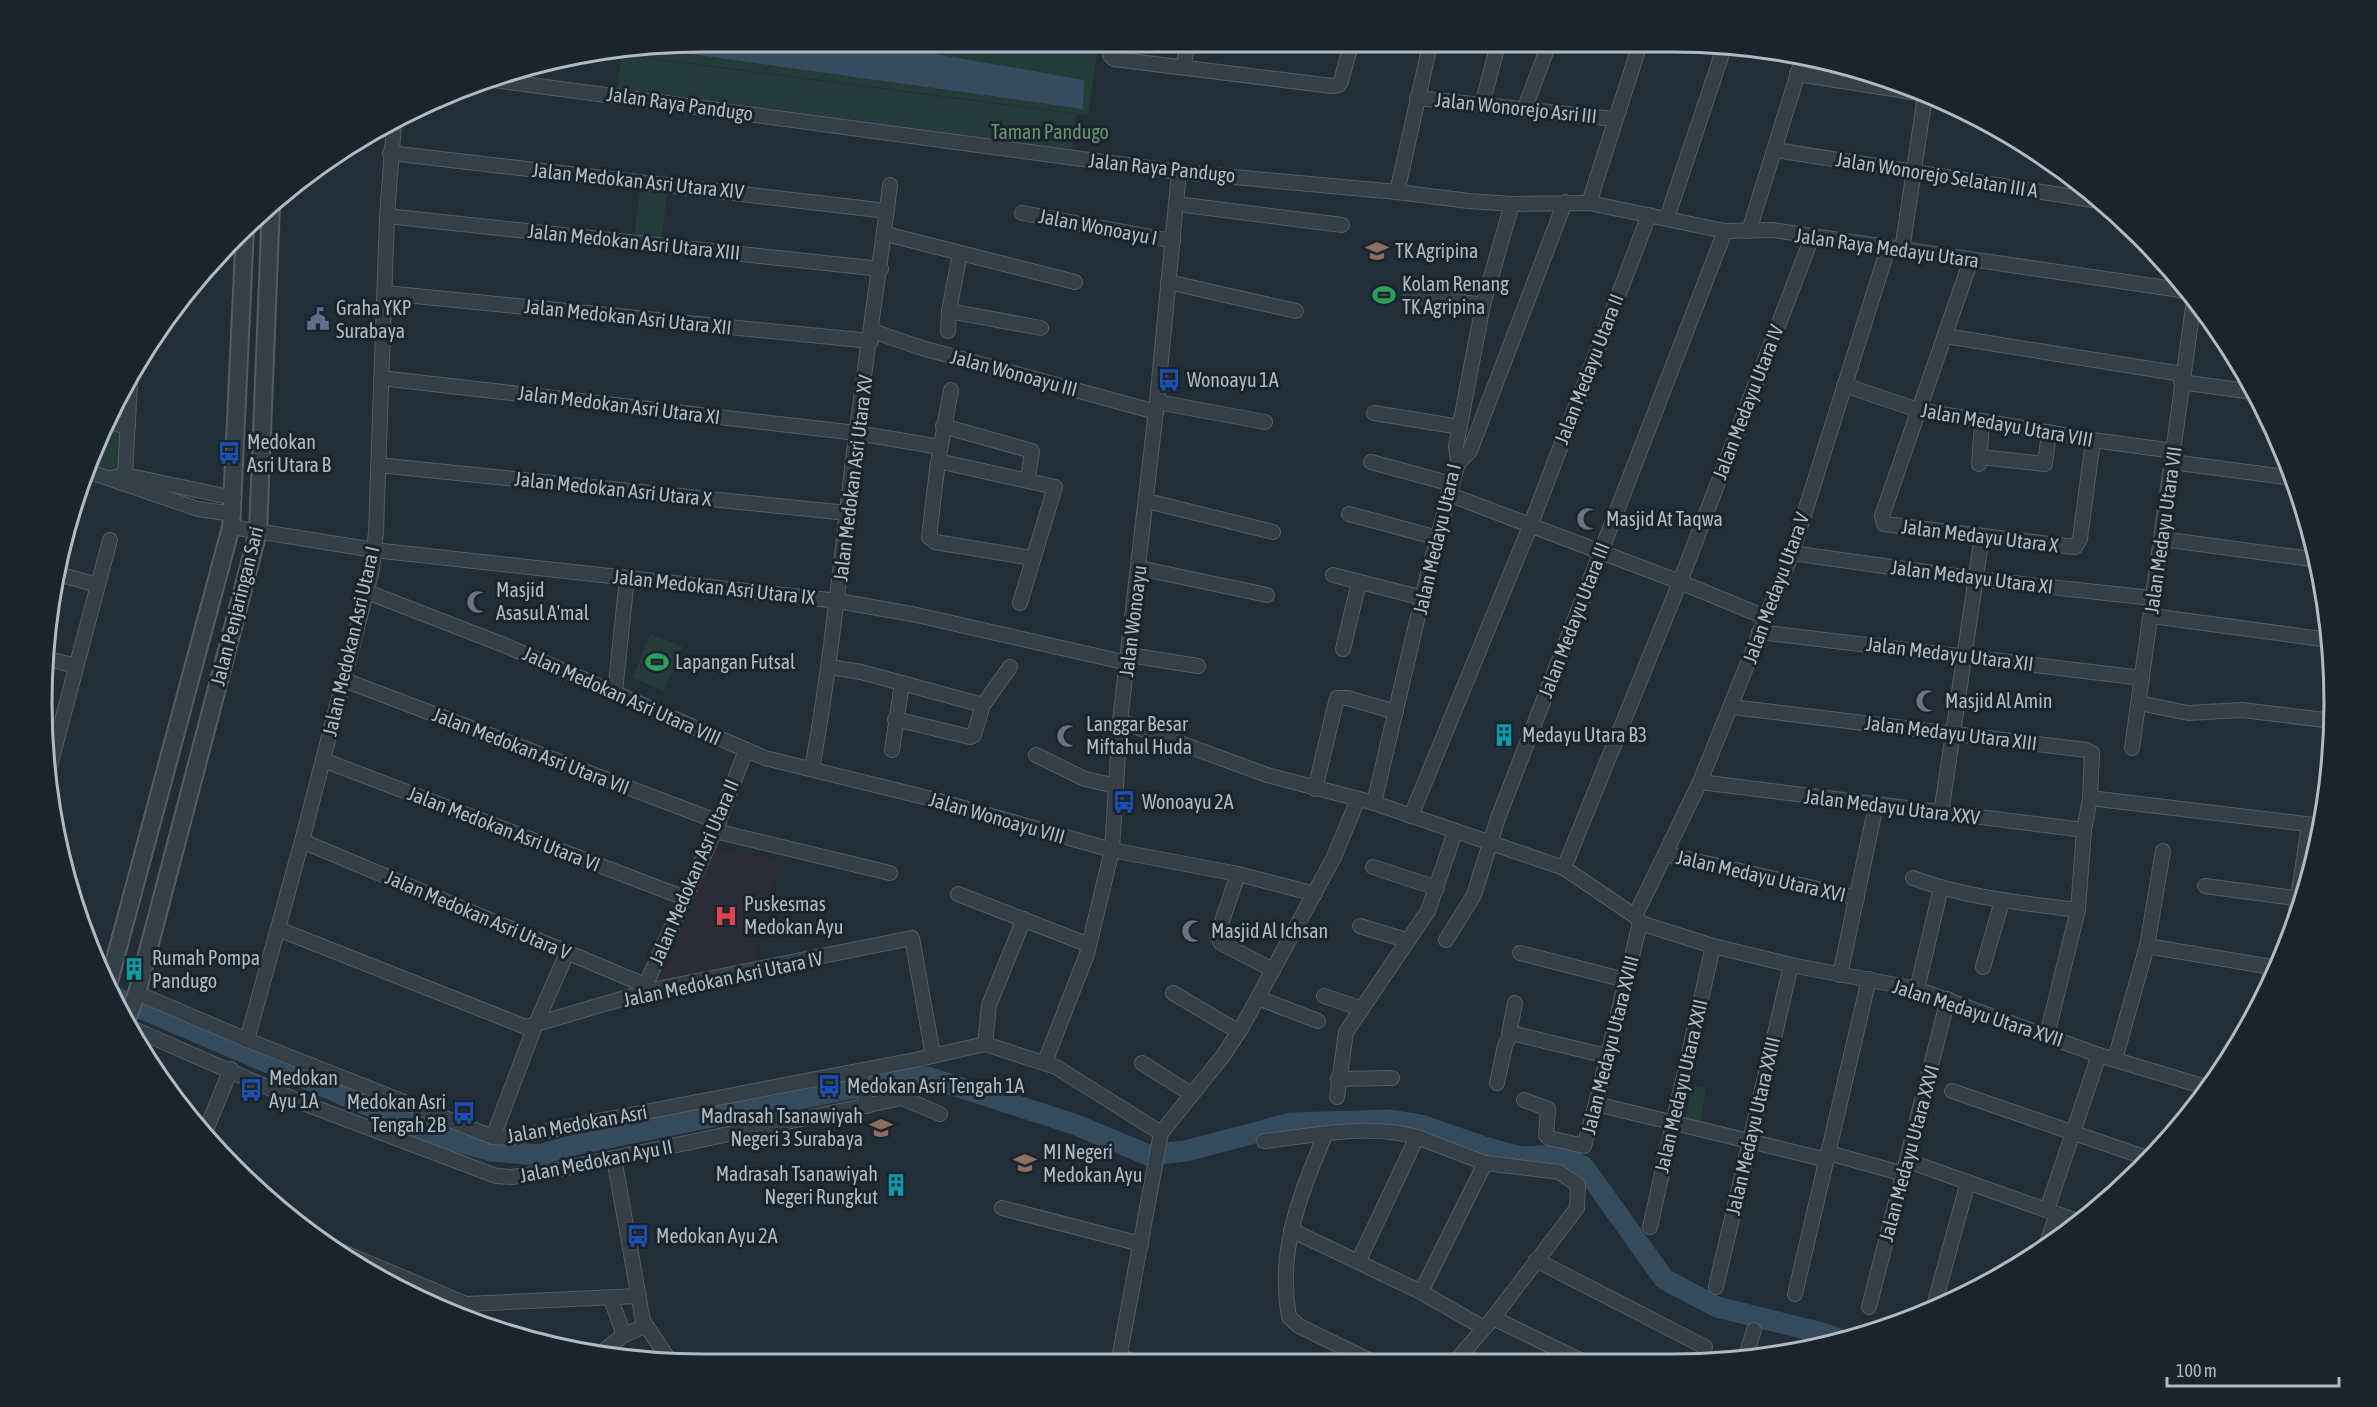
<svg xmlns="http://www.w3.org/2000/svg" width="2377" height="1407" viewBox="0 0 2377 1407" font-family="'Asap Condensed',sans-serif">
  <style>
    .medical { fill: #2c2c39 }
    .green { fill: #243b39 }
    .water { fill: #354c5e }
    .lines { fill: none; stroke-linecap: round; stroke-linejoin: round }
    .river { stroke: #354c5e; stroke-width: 21 }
    .minor-casing { stroke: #525d66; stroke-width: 16 }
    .tertiary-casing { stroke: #525d66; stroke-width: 20 }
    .minor { stroke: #353f48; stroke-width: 14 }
    .tertiary { stroke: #353f48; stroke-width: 16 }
    .labels { text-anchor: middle; stroke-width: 6; stroke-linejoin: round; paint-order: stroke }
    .street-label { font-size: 20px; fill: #afbac4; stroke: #1a242d }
    .park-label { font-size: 20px; fill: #67946c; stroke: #1a242d }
    .poi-label { font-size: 20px; fill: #afbac4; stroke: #1a242d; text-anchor: start }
    .rim { fill: none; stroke: #afbac4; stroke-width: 3 }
  </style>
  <rect width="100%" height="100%" fill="#212e37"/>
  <!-- medical -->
  <path class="medical" d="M715,849L780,861L752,971L660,981Z"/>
  <!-- green -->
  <g class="green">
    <path d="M1098,47L1088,115L605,52L617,48Z"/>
    <path d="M621,55L1076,114L1071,157L617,89Z"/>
    <path d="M640,190L667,194L661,243L634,239Z"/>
    <path d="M107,430L124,433L116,474L89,466Z"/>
    <path d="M650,634L682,646L664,691L633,678Z"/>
    <path d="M1691,1086L1706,1088L1700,1124L1686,1121Z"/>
  </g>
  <!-- water -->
  <g class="water">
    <path d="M896,47L1084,80L1083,109L663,50V48Z"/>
    <path d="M1376,286L1396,290L1393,305L1373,301Z"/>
  </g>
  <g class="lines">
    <!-- river -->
    <path class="river" d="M110,995L444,1138L492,1151L539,1155L578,1144L898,1079L927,1077L1074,1124L1148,1155L1186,1151L1291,1123L1390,1120L1421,1125L1487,1148L1521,1157L1561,1155L1584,1167L1664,1279L1717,1307L1822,1333L1847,1342"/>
    <!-- minor casing -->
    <g class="minor-casing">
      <g id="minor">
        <path d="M1111,46L1110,55L1114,59L1332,86L1339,85L1341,81L1351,45"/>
        <path d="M1183,67L1188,45"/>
        <path d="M1797,74L1919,93"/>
        <path d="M487,79L1179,172L1397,192L1469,201L1512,204L1589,203L1725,231L1773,230L2187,291"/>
        <path d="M1417,98L1615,119"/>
        <path d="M1482,105L1498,44"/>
        <path d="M1524,110L1549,44"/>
        <path d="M1775,150L2099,201"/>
        <path d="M390,153L887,211"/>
        <path d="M1397,192L1430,45"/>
        <path d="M1589,203L1640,44"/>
        <path d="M1177,204L1342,225"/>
        <path d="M1022,213L1173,241"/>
        <path d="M387,216L881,269"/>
        <path d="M1667,218L1725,45"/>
        <path d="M1749,231L1802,60"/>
        <path d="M886,234L1075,282"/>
        <path d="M1902,250L1925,96"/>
        <path d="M960,253L949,311L1041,328"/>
        <path d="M1971,260L1882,516L1884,524L2075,547L2080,539L2093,440"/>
        <path d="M1168,282L1296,311"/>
        <path d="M385,293L871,341"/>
        <path d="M1411,295L1483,305"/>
        <path d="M872,331L922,348L1156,412"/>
        <path d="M948,331L949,311"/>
        <path d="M1945,336L2182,374"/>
        <path d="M381,378L857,433L940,447"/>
        <path d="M2181,382L2253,392"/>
        <path d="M1844,385L1918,410L2093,440L2174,451"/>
        <path d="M1157,402L1265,422"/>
        <path d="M1374,413L1460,427"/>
        <path d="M111,423L128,426"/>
        <path d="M943,426L1032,451L1028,479"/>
        <path d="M939,456L951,390"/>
        <path d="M1980,457L2045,464L2049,432"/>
        <path d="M1371,462L1452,484"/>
        <path d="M2172,462L2293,478"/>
        <path d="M1458,463L1470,451L1565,202"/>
        <path d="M1979,464L1982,421"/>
        <path d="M378,465L847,513"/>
        <path d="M87,471L198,509L233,514"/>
        <path d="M125,475L130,384"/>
        <path d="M111,478L125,475L234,498"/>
        <path d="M1448,494L1680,582L1765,617"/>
        <path d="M1147,501L1273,532"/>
        <path d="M1349,514L1438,538"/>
        <path d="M231,527L374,550L838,601L912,614L1128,663"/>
        <path d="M2162,539L2318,560"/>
        <path d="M1792,553L1976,579L2152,598"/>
        <path d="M1139,568L1267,595"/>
        <path d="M58,574L98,585"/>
        <path d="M1333,575L1423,598"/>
        <path d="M367,592L504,645L765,758L928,798L1112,850L1238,874L1315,894"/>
        <path d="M1020,603L1055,487L938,461L929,537L935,542L1032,558"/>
        <path d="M2152,616L2329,640"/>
        <path d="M1759,632L2142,678"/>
        <path d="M1343,649L1359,582"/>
        <path d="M1129,655L1198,666"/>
        <path d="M45,658L76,666"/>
        <path d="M830,667L861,672L983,705"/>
        <path d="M344,680L719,822"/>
        <path d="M615,692L627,578"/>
        <path d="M2139,703L2188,713L2242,710L2333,721"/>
        <path d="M1732,707L2087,750L2092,753L2090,798L2084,830L2078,910L2047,1035"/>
        <path d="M895,719L970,737L974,735L983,705L1010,667"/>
        <path d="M1120,721L1267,775L1374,803L1564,868L1635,916L1639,921"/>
        <path d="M2132,748L2194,300"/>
        <path d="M892,750L902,683"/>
        <path d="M1036,755L1085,779L1116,786"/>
        <path d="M323,760L685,898"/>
        <path d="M812,769C831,664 841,559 854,452C865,363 879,274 890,185"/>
        <path d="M47,777L110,540"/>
        <path d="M1700,782L2084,830"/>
        <path d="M1315,789L1337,698H1347L1396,712"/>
        <path d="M2090,798L2323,826"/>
        <path d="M1374,803L1429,569L1458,463L1456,446L1483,305L1512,204"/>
        <path d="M1941,814L1982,536"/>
        <path d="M1411,816L1531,524L1649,215"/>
        <path d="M715,831L890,873"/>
        <path d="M302,841L645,985L652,990"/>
        <path d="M1666,854L1857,898"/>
        <path d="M1373,867L1437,888"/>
        <path d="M1564,868L1680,582L1812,237"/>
        <path d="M1238,874L1217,936L1221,943L1273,970"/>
        <path d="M1913,878C1966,898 2022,903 2078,910"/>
        <path d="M2205,886L2302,899"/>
        <path d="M958,894L1089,945"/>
        <path d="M1635,916L1700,782L1792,553L1888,248"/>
        <path d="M1640,923L1713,946L1791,965L1917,989L2099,1055L2209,1088"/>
        <path d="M2294,925L2309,825"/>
        <path d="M1360,926L1406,940"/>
        <path d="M278,929L526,1027L652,990L912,938L933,1055"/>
        <path d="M1446,940L1474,895L1498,818L1725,231"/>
        <path d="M2147,946L2278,968"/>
        <path d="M1520,953L1625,980"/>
        <path d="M1983,967L2002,901"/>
        <path d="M1840,975L1876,805"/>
        <path d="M2268,988L2271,967"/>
        <path d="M1917,989L1941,888"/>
        <path d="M643,991L715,831L746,750"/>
        <path d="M137,993L247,1040L493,1137L510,1138L915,1060L985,1044L1056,1067L1161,1133"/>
        <path d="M1173,993L1239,1032"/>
        <path d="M1324,996L1360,1008"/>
        <path d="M1258,998L1318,1021"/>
        <path d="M129,1027L303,1103L496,1176L512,1177L542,1173L902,1098L940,1114"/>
        <path d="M1509,1034L1515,1003"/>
        <path d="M247,1040L302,841L372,570L376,532L387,216L394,124"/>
        <path d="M985,1044L989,1005L1024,919"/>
        <path d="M2115,1059L2147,946L2163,851"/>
        <path d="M1045,1062L1087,954L1112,850L1120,721L1157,402L1179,172"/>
        <path d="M1142,1063L1191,1094"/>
        <path d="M860,1071L867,1106"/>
        <path d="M1338,1079L1392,1078"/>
        <path d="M1497,1083L1505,1046L1511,1033L1607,1056"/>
        <path d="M1952,1091L2147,1158"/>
        <path d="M1337,1097L1346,1032L1428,911L1455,832"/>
        <path d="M1524,1100L1548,1109L1546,1135L1549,1138L1584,1146L1596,1104L1640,923"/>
        <path d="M1596,1104L1827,1160"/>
        <path d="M204,1135L231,1069"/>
        <path d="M1325,1135C1300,1195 1277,1250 1289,1317L1299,1326L1377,1364"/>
        <path d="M493,1137L535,1026L567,953"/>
        <path d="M1264,1141C1314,1136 1368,1123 1417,1137"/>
        <path d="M1829,1153L1904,1174"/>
        <path d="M614,1158L643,1321L672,1364"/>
        <path d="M1908,1161L2080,1222"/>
        <path d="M1002,1208L1141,1244"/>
        <path d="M2047,1210L2099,1055"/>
        <path d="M1650,1227L1713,946"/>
        <path d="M1291,1230L1358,1262"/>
        <path d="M326,1245L466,1304L638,1296"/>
        <path d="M2046,1246L2057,1214"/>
        <path d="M1536,1260L1705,1347"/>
        <path d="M1716,1287L1791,965"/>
        <path d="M1421,1292L1485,1163"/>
        <path d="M1795,1294L1869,979"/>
        <path d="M611,1299L624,1335"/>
        <path d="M1934,1306L1968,1182"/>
        <path d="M1869,1307L1948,999"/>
        <path d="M1493,1318L1588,1364"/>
        <path d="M602,1352L624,1335L645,1326"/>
        <path d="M1119,1356L1140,1364"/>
        <path d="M1745,1359L1754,1330"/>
        <path d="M1118,1364L1161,1133L1223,1056L1242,1027L1334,857L1358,799"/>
        <path d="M1453,1364L1493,1318L1577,1208L1578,1185L1559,1172L1485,1163L1417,1137L1358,1262L1421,1292L1482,1327"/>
      </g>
    </g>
    <!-- tertiary casing -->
    <g class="tertiary-casing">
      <g id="tertiary">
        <path d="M107,989L231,527L245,228"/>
        <path d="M126,1022L137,993L258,532L271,205"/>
      </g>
    </g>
    <!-- minor -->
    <use href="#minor" class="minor"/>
    <!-- tertiary -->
    <use href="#tertiary" class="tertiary"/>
  </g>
  <!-- icons -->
  <defs>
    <g id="school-bare" transform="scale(1.8)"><path d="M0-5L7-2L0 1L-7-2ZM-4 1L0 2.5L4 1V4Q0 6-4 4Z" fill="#8d6e63" stroke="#1a242d" stroke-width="2.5" paint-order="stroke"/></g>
    <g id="stadium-bare" transform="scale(1.8)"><path d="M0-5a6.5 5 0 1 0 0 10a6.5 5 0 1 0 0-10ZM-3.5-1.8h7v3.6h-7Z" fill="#2e9e5b" stroke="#1a242d" stroke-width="2.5" paint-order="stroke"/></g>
    <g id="civic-bare" transform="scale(1.8)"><path d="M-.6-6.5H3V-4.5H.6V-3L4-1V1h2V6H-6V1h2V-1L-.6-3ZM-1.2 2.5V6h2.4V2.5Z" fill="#5c6f8a" stroke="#1a242d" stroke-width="2.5" paint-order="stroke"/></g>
    <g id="bus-bare" transform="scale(1.8)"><path d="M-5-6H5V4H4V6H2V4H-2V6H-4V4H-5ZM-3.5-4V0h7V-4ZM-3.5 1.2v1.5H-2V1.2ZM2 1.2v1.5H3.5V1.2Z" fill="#1a4fb4" stroke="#1a242d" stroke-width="2.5" paint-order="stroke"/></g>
    <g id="mosque-bare" transform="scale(1.8)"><path d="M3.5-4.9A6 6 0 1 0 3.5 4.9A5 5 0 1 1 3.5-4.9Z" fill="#6b7280" stroke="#1a242d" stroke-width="2.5" paint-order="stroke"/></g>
    <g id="building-bare" transform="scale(1.8)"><path d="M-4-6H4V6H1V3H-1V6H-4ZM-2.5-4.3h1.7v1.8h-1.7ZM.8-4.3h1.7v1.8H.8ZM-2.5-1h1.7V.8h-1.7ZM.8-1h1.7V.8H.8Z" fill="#0f9aa8" stroke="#1a242d" stroke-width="2.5" paint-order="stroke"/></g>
    <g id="hospital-bare" transform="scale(1.8)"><path d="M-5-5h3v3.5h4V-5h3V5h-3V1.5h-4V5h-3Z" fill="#e0444e" stroke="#1a242d" stroke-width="2.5" paint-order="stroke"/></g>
  </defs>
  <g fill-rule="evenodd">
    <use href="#school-bare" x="1377" y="251"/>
    <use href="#stadium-bare" x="1384" y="295"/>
    <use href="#civic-bare" x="318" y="319"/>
    <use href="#bus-bare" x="1169" y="380"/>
    <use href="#bus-bare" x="229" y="453"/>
    <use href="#mosque-bare" x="1588" y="519"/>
    <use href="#mosque-bare" x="478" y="602"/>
    <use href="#stadium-bare" x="657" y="662"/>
    <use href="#mosque-bare" x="1927" y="701"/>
    <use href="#building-bare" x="1504" y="735"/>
    <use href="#mosque-bare" x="1068" y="736"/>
    <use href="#bus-bare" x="1124" y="802"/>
    <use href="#hospital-bare" x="726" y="916"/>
    <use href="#mosque-bare" x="1193" y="931"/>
    <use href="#building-bare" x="134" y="969"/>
    <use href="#bus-bare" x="829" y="1086"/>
    <use href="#bus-bare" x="251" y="1090"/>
    <use href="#bus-bare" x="464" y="1113"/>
    <use href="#school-bare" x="881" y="1128"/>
    <use href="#school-bare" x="1025" y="1163"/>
    <use href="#building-bare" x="896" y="1185"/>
    <use href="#bus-bare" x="638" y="1236"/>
  </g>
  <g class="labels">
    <!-- street labels -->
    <g class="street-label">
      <text transform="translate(680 104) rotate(8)" y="7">Jalan Raya Pandugo</text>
      <text transform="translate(1516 108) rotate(6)" y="7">Jalan Wonorejo Asri III</text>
      <text transform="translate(1162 168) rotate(6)" y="7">Jalan Raya Pandugo</text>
      <text transform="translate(1937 175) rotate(9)" y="7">Jalan Wonorejo Selatan III A</text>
      <text transform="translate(638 181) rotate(6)" y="7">Jalan Medokan Asri Utara XIV</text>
      <text transform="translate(1098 227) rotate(11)" y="7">Jalan Wonoayu I</text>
      <text transform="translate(634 242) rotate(6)" y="7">Jalan Medokan Asri Utara XIII</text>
      <text transform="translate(1887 248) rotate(8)" y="7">Jalan Raya Medayu Utara</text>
      <text transform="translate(628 317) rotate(6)" y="7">Jalan Medokan Asri Utara XII</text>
      <text transform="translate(1589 369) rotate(-69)" y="7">Jalan Medayu Utara II</text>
      <text transform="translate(1014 373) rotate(15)" y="7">Jalan Wonoayu III</text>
      <text transform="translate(1748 402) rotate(-69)" y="7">Jalan Medayu Utara IV</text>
      <text transform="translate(619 405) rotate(7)" y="7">Jalan Medokan Asri Utara XI</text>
      <text transform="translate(2007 425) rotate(10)" y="7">Jalan Medayu Utara VIII</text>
      <text transform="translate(853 478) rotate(-83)" y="7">Jalan Medokan Asri Utara XV</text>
      <text transform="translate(613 489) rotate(6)" y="7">Jalan Medokan Asri Utara X</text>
      <text transform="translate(2163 530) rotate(-82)" y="7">Jalan Medayu Utara VII</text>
      <text transform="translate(1980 536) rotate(7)" y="7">Jalan Medayu Utara X</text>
      <text transform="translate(1437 539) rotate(-77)" y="7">Jalan Medayu Utara I</text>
      <text transform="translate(1972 577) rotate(7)" y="7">Jalan Medayu Utara XI</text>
      <text transform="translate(714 587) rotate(6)" y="7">Jalan Medokan Asri Utara IX</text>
      <text transform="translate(1776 588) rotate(-70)" y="7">Jalan Medayu Utara V</text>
      <text transform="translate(237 606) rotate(-76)" y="7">Jalan Penjaringan Sari</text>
      <text transform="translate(1574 620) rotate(-69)" y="7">Jalan Medayu Utara III</text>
      <text transform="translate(1133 621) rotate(-83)" y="7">Jalan Wonoayu</text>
      <text transform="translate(351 641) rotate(-77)" y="7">Jalan Medokan Asri Utara I</text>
      <text transform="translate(1950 654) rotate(7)" y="7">Jalan Medayu Utara XII</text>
      <text transform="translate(622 696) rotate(24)" y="7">Jalan Medokan Asri Utara VIII</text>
      <text transform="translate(1951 733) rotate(7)" y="7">Jalan Medayu Utara XIII</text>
      <text transform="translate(531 751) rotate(21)" y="7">Jalan Medokan Asri Utara VII</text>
      <text transform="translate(1892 807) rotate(7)" y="7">Jalan Medayu Utara XXV</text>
      <text transform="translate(997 818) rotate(16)" y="7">Jalan Wonoayu VIII</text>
      <text transform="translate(504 829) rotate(21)" y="7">Jalan Medokan Asri Utara VI</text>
      <text transform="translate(694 872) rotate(-67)" y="7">Jalan Medokan Asri Utara II</text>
      <text transform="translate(1761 876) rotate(13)" y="7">Jalan Medayu Utara XVI</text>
      <text transform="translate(478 915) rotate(23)" y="7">Jalan Medokan Asri Utara V</text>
      <text transform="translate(723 979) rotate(-12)" y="7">Jalan Medokan Asri Utara IV</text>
      <text transform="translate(1978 1013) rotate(18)" y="7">Jalan Medayu Utara XVII</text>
      <text transform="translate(1610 1045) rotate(-76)" y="7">Jalan Medayu Utara XVIII</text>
      <text transform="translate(1681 1086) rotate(-77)" y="7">Jalan Medayu Utara XXII</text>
      <text transform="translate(577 1124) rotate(-10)" y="7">Jalan Medokan Asri</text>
      <text transform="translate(1753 1126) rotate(-77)" y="7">Jalan Medayu Utara XXIII</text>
      <text transform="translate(1909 1153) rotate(-75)" y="7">Jalan Medayu Utara XXVI</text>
      <text transform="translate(596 1161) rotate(-11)" y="7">Jalan Medokan Ayu II</text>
    </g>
    <!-- park labels -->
    <g class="park-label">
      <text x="1050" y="139">Taman Pandugo</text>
    </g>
    <!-- poi labels -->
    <g class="poi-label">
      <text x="1395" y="258">TK Agripina</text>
      <text x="1402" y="291">Kolam Renang<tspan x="1402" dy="23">TK Agripina</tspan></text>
      <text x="336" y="315">Graha YKP<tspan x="336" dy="23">Surabaya</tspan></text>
      <text x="1187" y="387">Wonoayu 1A</text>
      <text x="247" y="449">Medokan<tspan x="247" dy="23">Asri Utara B</tspan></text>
      <text x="1606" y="526">Masjid At Taqwa</text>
      <text x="496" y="597">Masjid<tspan x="496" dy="23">Asasul A'mal</tspan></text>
      <text x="675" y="669">Lapangan Futsal</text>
      <text x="1945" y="708">Masjid Al Amin</text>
      <text x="1086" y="731">Langgar Besar<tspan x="1086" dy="23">Miftahul Huda</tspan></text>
      <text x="1522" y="742">Medayu Utara B3</text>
      <text x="1142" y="809">Wonoayu 2A</text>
      <text x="744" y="911">Puskesmas<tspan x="744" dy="23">Medokan Ayu</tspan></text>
      <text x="1211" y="938">Masjid Al Ichsan</text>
      <text x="152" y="965">Rumah Pompa<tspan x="152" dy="23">Pandugo</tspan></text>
      <text x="269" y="1085">Medokan<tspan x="269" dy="23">Ayu 1A</tspan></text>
      <text x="847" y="1093">Medokan Asri Tengah 1A</text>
      <text x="446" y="1109" text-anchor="end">Medokan Asri<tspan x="446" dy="23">Tengah 2B</tspan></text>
      <text x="863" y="1123" text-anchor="end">Madrasah Tsanawiyah<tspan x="863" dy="23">Negeri 3 Surabaya</tspan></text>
      <text x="1043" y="1159">MI Negeri<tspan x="1043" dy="23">Medokan Ayu</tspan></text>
      <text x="878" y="1181" text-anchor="end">Madrasah Tsanawiyah<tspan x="878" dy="23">Negeri Rungkut</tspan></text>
      <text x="656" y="1243">Medokan Ayu 2A</text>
    </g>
  </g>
  <!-- crop -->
  <path d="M0 0H2377V1407H0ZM703 52H1673A651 651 0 0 1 2324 703V703A651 651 0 0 1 1673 1354H703A651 651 0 0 1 52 703V703A651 651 0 0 1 703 52Z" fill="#1a242d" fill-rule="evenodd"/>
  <path class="rim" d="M703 52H1673A651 651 0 0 1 2324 703V703A651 651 0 0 1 1673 1354H703A651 651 0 0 1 52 703V703A651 651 0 0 1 703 52Z"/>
  <!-- scale -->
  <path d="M2167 1377v9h172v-9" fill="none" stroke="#afbac4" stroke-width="3"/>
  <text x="2176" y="1377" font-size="18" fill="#afbac4" stroke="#1a242d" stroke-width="4.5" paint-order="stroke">100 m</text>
</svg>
